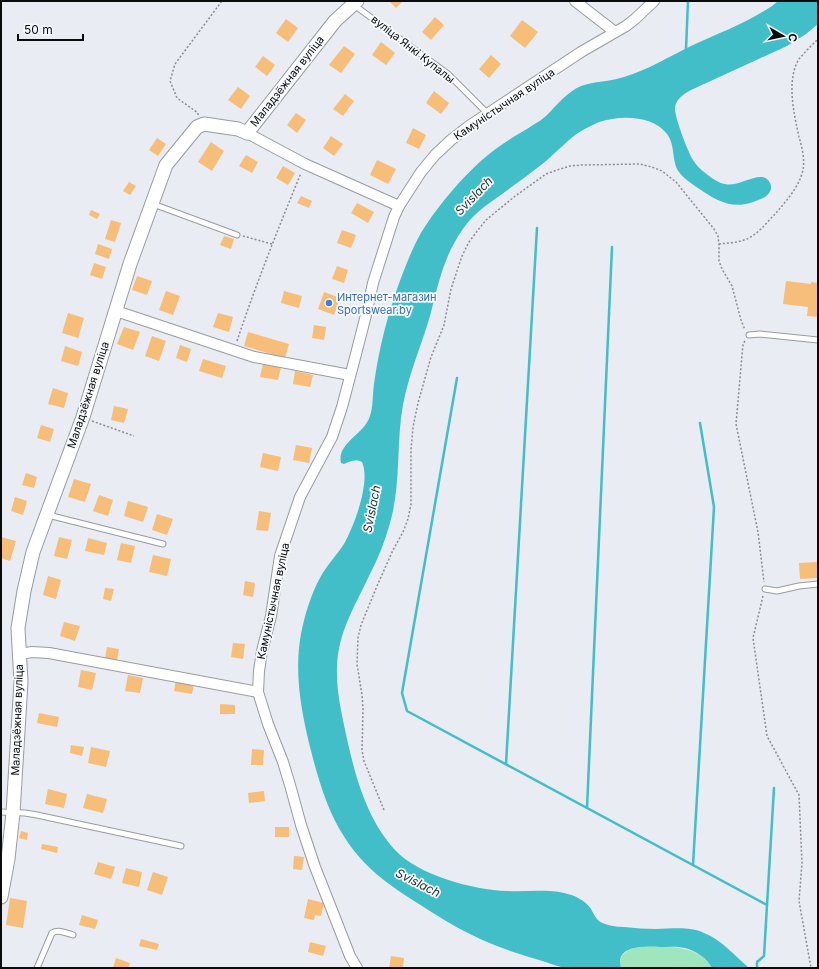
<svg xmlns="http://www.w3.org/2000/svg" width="819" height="969" viewBox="0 0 819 969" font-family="Inter,sans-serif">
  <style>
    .green { fill: #9fe6bf }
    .water { fill: #41bec7 }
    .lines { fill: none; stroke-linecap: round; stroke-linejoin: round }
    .stream { stroke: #41bec7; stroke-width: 2.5 }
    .building { fill: #f6be79 }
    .service-casing { stroke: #989ba0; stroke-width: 7 }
    .minor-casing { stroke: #989ba0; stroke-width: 12 }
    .tertiary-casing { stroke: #989ba0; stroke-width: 15 }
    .path { stroke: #8a8c90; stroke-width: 1.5; stroke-dasharray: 2 2; stroke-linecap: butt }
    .service { stroke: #fff; stroke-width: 5 }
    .minor { stroke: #fff; stroke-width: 10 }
    .tertiary { stroke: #fff; stroke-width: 13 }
    .shop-dot { fill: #3f7fe0; stroke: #f7fafe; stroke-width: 1.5 }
    .labels { text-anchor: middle; stroke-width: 3.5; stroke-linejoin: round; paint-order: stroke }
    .street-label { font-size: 11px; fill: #0a0b0d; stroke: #f7fafe }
    .shop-label { font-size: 11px; fill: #366cbe; stroke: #f7fafe; text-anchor: start }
    .water-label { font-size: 12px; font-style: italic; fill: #192e30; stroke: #f7fafe }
  </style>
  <rect width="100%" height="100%" fill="#e9ecf2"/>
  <!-- green -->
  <path class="green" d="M644,946C667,947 699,944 712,968H621C616,952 632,948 644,946Z"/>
  <!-- water -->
  <path class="water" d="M778,1H818V24L806,34L787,46L691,90C684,94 677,98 675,107C674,116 688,152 693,160C696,165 700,169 704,172C710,177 718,183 725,184C739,188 763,167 770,183C773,189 770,193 765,197C762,199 754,202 750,203C730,209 714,199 698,188C691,183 684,179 679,172C671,161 676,146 667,134C653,115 620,115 599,122C592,125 584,129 578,133C564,143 554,155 541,165C526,177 510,188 495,199C488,204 481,209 476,214C468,221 461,231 456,240C442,263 437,290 430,316C420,350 405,382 401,418C397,453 400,488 390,523C385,541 378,559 369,576C355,606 338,632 337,667C336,691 342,715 347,739C356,779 367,819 395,850C418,875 473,890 507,891C526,892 546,889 564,893C574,895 585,900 591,909C596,918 597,922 608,925C611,926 621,927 624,927C635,928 646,929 656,929C673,929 689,926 704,933C722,940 735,956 749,968H712C707,958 696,951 685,948C677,946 668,947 660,947C646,946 614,945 621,968C609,968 597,968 585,968C579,968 572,969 567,968C557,967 548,962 539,960C516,953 493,946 472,935C453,926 436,915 419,904C389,885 364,868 345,838C327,811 318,778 310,747C301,710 294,672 301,634C305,614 311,594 321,576C327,565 337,555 344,544C354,526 371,482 362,462C355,459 351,461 344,464L341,463C337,446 358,436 366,424C374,413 372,397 374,384C379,347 388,313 401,278C408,260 415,241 426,225C442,201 461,179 482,160C492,151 504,143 515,136C521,132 528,129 533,125C538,122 543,119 547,115C557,105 567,92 581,86C594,81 610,82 624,77C648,70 670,56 693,45C717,34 741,25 764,11C769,8 774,5 778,1Z"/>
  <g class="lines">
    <!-- stream -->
    <g class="stream">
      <path d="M686,49L688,1"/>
      <path d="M457,378L402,693L407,711L767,905L764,956L757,962V968"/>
      <path d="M506,764L537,228"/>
      <path d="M587,808L612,247"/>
      <path d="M693,865L714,507L700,423"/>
      <path d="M767,905L774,788"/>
    </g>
  </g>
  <!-- building -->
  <g class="building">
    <path d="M389,1H403L396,8Z"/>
    <path d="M435,17L444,25L431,40L422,32Z"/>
    <path d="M286,19L298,28L288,42L276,33Z"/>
    <path d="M522,20L538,32L525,48L510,36Z"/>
    <path d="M381,42L395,53L386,65L372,55Z"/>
    <path d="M344,46L355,54L341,73L329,65Z"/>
    <path d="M491,55L501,64L489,78L479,69Z"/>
    <path d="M263,56L275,65L267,76L255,67Z"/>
    <path d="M238,87L250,96L241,109L228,100Z"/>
    <path d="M434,91L449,103L441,114L426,103Z"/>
    <path d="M345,94L354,101L343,116L333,109Z"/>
    <path d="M296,113L306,120L297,133L287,125Z"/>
    <path d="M413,128L426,135L419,149L406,143Z"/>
    <path d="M331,136L343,144L334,156L323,148Z"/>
    <path d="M157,138L166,144L158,156L149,150Z"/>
    <path d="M211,142L224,151L212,171L198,162Z"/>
    <path d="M246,155L258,162L252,173L239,166Z"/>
    <path d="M377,160L396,169L388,184L370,175Z"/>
    <path d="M283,166L295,173L288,185L276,178Z"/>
    <path d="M129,182L136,186L130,195L123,191Z"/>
    <path d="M301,196L312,201L309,208L297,203Z"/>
    <path d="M357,203L374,212L368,223L351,213Z"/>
    <path d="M91,210L100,214L97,219L89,215Z"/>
    <path d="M111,220L121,223L115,242L105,239Z"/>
    <path d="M342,230L356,235L351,248L337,243Z"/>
    <path d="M224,236L234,239L231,249L220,245Z"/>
    <path d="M98,244L112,249L109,259L95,254Z"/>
    <path d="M94,263L106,267L102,279L90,275Z"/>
    <path d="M337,266L348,270L344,283L332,279Z"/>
    <path d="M137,276L152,281L147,295L132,290Z"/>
    <path d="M786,281L811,284V282L818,283V317L807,316L808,307L783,304Z"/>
    <path d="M166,291L180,296L173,315L159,310Z"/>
    <path d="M284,291L302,296L299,308L281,303Z"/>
    <path d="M324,292L340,298L334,315L318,309Z"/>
    <path d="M68,313L84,318L78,338L62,333Z"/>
    <path d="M218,313L233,317L229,332L213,327Z"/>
    <path d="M314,325L326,327L324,340L312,338Z"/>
    <path d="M124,327L140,332L133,350L117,344Z"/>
    <path d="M248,332L289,344L285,358L244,346Z"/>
    <path d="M152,336L166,341L159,361L145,356Z"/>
    <path d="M180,345L191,349L187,362L176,358Z"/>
    <path d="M65,346L82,352L78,366L61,361Z"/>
    <path d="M203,359L226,366L222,378L199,371Z"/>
    <path d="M263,363L281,367L278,380L260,377Z"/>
    <path d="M295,371L313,375L310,387L293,384Z"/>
    <path d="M53,388L68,393L64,408L48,404Z"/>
    <path d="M114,406L128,409L124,423L111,420Z"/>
    <path d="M41,425L54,429L50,442L37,438Z"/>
    <path d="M296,445L312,448L309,463L293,460Z"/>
    <path d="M263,453L281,457L278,471L260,467Z"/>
    <path d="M26,473L37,477L34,488L22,485Z"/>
    <path d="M74,479L91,484L85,502L68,497Z"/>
    <path d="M99,495L113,500L108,516L93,511Z"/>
    <path d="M15,497L27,501L23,515L11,511Z"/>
    <path d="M128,501L148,507L143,522L124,516Z"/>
    <path d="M259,511L271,513L268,531L256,530Z"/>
    <path d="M157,514L173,519L167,535L152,530Z"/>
    <path d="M1,537L16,541L10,561L1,558Z"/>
    <path d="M59,537L72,540L67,559L54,556Z"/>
    <path d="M88,538L107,543L104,555L85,551Z"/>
    <path d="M121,543L135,546L131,563L117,560Z"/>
    <path d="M153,555L171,559L167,576L149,572Z"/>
    <path d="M817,562L818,578L800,579L799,563Z"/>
    <path d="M48,576L61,580L56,599L43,595Z"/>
    <path d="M245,581L255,583L253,597L243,595Z"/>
    <path d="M105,588L114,589L111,601L103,599Z"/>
    <path d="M64,622L80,626L75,641L60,636Z"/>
    <path d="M233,643L245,644L243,659L231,657Z"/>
    <path d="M107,647L119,649L117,660L105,658Z"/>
    <path d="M81,670L96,673L92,690L78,687Z"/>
    <path d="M128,675L143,678L140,693L125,691Z"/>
    <path d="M176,680L194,683L192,694L174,691Z"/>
    <path d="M220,704L235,705V714H220Z"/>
    <path d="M39,713L59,717L57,727L37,723Z"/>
    <path d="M71,745L84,747L82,756L70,753Z"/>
    <path d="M91,747L110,751L106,767L88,763Z"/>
    <path d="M252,749L264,750L263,765H251Z"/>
    <path d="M48,789L67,794L64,808L45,804Z"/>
    <path d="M264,791L265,801L249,803L248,793Z"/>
    <path d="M87,794L107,799L103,813L83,808Z"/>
    <rect x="275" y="827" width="14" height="10"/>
    <path d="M21,831L28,833L27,840L19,838Z"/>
    <path d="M42,844L58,847L57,853L41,849Z"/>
    <path d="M294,856L304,857L302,870L293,869Z"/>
    <path d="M98,862L115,867L111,879L94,874Z"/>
    <path d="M126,868L142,872L139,887L122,883Z"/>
    <path d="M153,872L168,877L162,895L147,890Z"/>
    <path d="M10,898L27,901L23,928L6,925Z"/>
    <path d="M308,899L324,903L321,916L315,915L314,920L304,918Z"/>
    <path d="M82,915L98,920L95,929L79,925Z"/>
    <path d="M141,939L159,944L157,950L139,946Z"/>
    <path d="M310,942L326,946L323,956L308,952Z"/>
    <path d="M391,956L404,958L403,968H389Z"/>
    <path d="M116,958L130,963L128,968H113Z"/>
  </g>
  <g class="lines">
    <!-- service casing -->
    <g class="service-casing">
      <g id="service">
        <path d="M354,5L448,74L488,114"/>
        <path d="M153,204L237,235"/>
        <path d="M749,335L760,334L818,340"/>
        <path d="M48,515L163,544"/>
        <path d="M765,589L777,591L799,586L818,584"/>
        <path d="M1,812L25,813L37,815L181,846"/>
        <path d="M37,968L52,933C59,929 66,933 73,935"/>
      </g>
    </g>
    <!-- minor casing -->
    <g class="minor-casing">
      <g id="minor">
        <path d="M575,1L615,32"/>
        <path d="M247,133L305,164L399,206"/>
        <path d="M116,311L254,357L350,375"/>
        <path d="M19,654L32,652L49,653L258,692"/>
        <path d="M357,968L350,956L315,867L301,825L290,785L283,762L268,724L258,692L259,671L262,651L271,616L280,556L300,497L332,437L342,407L356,354L366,315L373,283L394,217L399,206L421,172L435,155L451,140L469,126L581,52L626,26L635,19L654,1"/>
      </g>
    </g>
    <!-- tertiary casing -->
    <g class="tertiary-casing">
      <path id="tertiary" d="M1,897L8,859L13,813L21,682L18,628L24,591L33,552L83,417L130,264L166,165L197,127L204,124L238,129L247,133L335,21L357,1"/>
    </g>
    <!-- path -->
    <g class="path">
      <path d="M198,115V113L177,98L170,81L175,64L222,1"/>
      <path d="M243,236L272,244"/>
      <path d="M719,244C727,243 736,243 744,240C757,236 766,223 776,213C787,200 799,187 803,170C805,159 802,147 799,137C794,114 786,80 799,59C805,52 812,45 818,39"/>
      <path d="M237,341C256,284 278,229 301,173"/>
      <path d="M745,341L743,344L736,424L758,532L764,582"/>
      <path d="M92,421L134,436"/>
      <path d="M763,596L753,638L767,736L799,795L802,863L799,901L811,968"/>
      <path d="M384,810L364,761L362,750L363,709L362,695L357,664L358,638L361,625L377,586L393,550L403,532L408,519L411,504V450L413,427L418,403L431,357L438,340L444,325L451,289L462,256L469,242L478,230L486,220L514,197L546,174L557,170L570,166L582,165L640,164L652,167L662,171L676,182L714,229L718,236L719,244V261L722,269L732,286L741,320L745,330"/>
    </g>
    <!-- service -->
    <use href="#service" class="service"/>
    <!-- minor -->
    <use href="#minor" class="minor"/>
    <!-- tertiary -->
    <use href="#tertiary" class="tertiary"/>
  </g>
  <!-- markers -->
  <circle class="shop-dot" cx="329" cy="303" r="4"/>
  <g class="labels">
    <!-- street labels -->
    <g class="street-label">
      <text transform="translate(413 49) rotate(38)" y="4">вуліца Янкі Купалы</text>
      <text transform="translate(287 81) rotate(-52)" y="4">Маладзёжная вуліца</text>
      <text transform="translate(504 104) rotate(-34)" y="4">Камуністычная вуліца</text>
      <text transform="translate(88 395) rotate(-72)" y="4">Маладзёжная вуліца</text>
      <text transform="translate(273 601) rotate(-78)" y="4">Камуністычная вуліца</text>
      <text transform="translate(17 720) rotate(-88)" y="4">Маладзёжная вуліца</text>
    </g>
    <!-- shop labels -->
    <g class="shop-label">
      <text x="337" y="301">Интернет-магазин<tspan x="337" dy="13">Sportswear.by</tspan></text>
    </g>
    <!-- water labels -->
    <g class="water-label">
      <text transform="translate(474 196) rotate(-46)" y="4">Svislach</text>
      <text transform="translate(372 509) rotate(-79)" y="4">Svislach</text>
      <text transform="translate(418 883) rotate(27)" y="4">Svislach</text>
    </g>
  </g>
  <!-- border -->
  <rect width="819" height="969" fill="none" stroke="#0a0b0d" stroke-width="4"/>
  <!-- north arrow -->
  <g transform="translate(783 36) rotate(99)" stroke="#f7fafe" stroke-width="3" paint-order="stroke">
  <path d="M0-3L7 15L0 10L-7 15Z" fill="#0a0b0d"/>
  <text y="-6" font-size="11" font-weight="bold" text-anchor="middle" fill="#0a0b0d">С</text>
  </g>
  <!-- scale -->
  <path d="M18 34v6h65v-6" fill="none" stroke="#0a0b0d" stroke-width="2"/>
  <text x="24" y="34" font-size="12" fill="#0a0b0d" stroke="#f7fafe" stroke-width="3" paint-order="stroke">50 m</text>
</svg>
